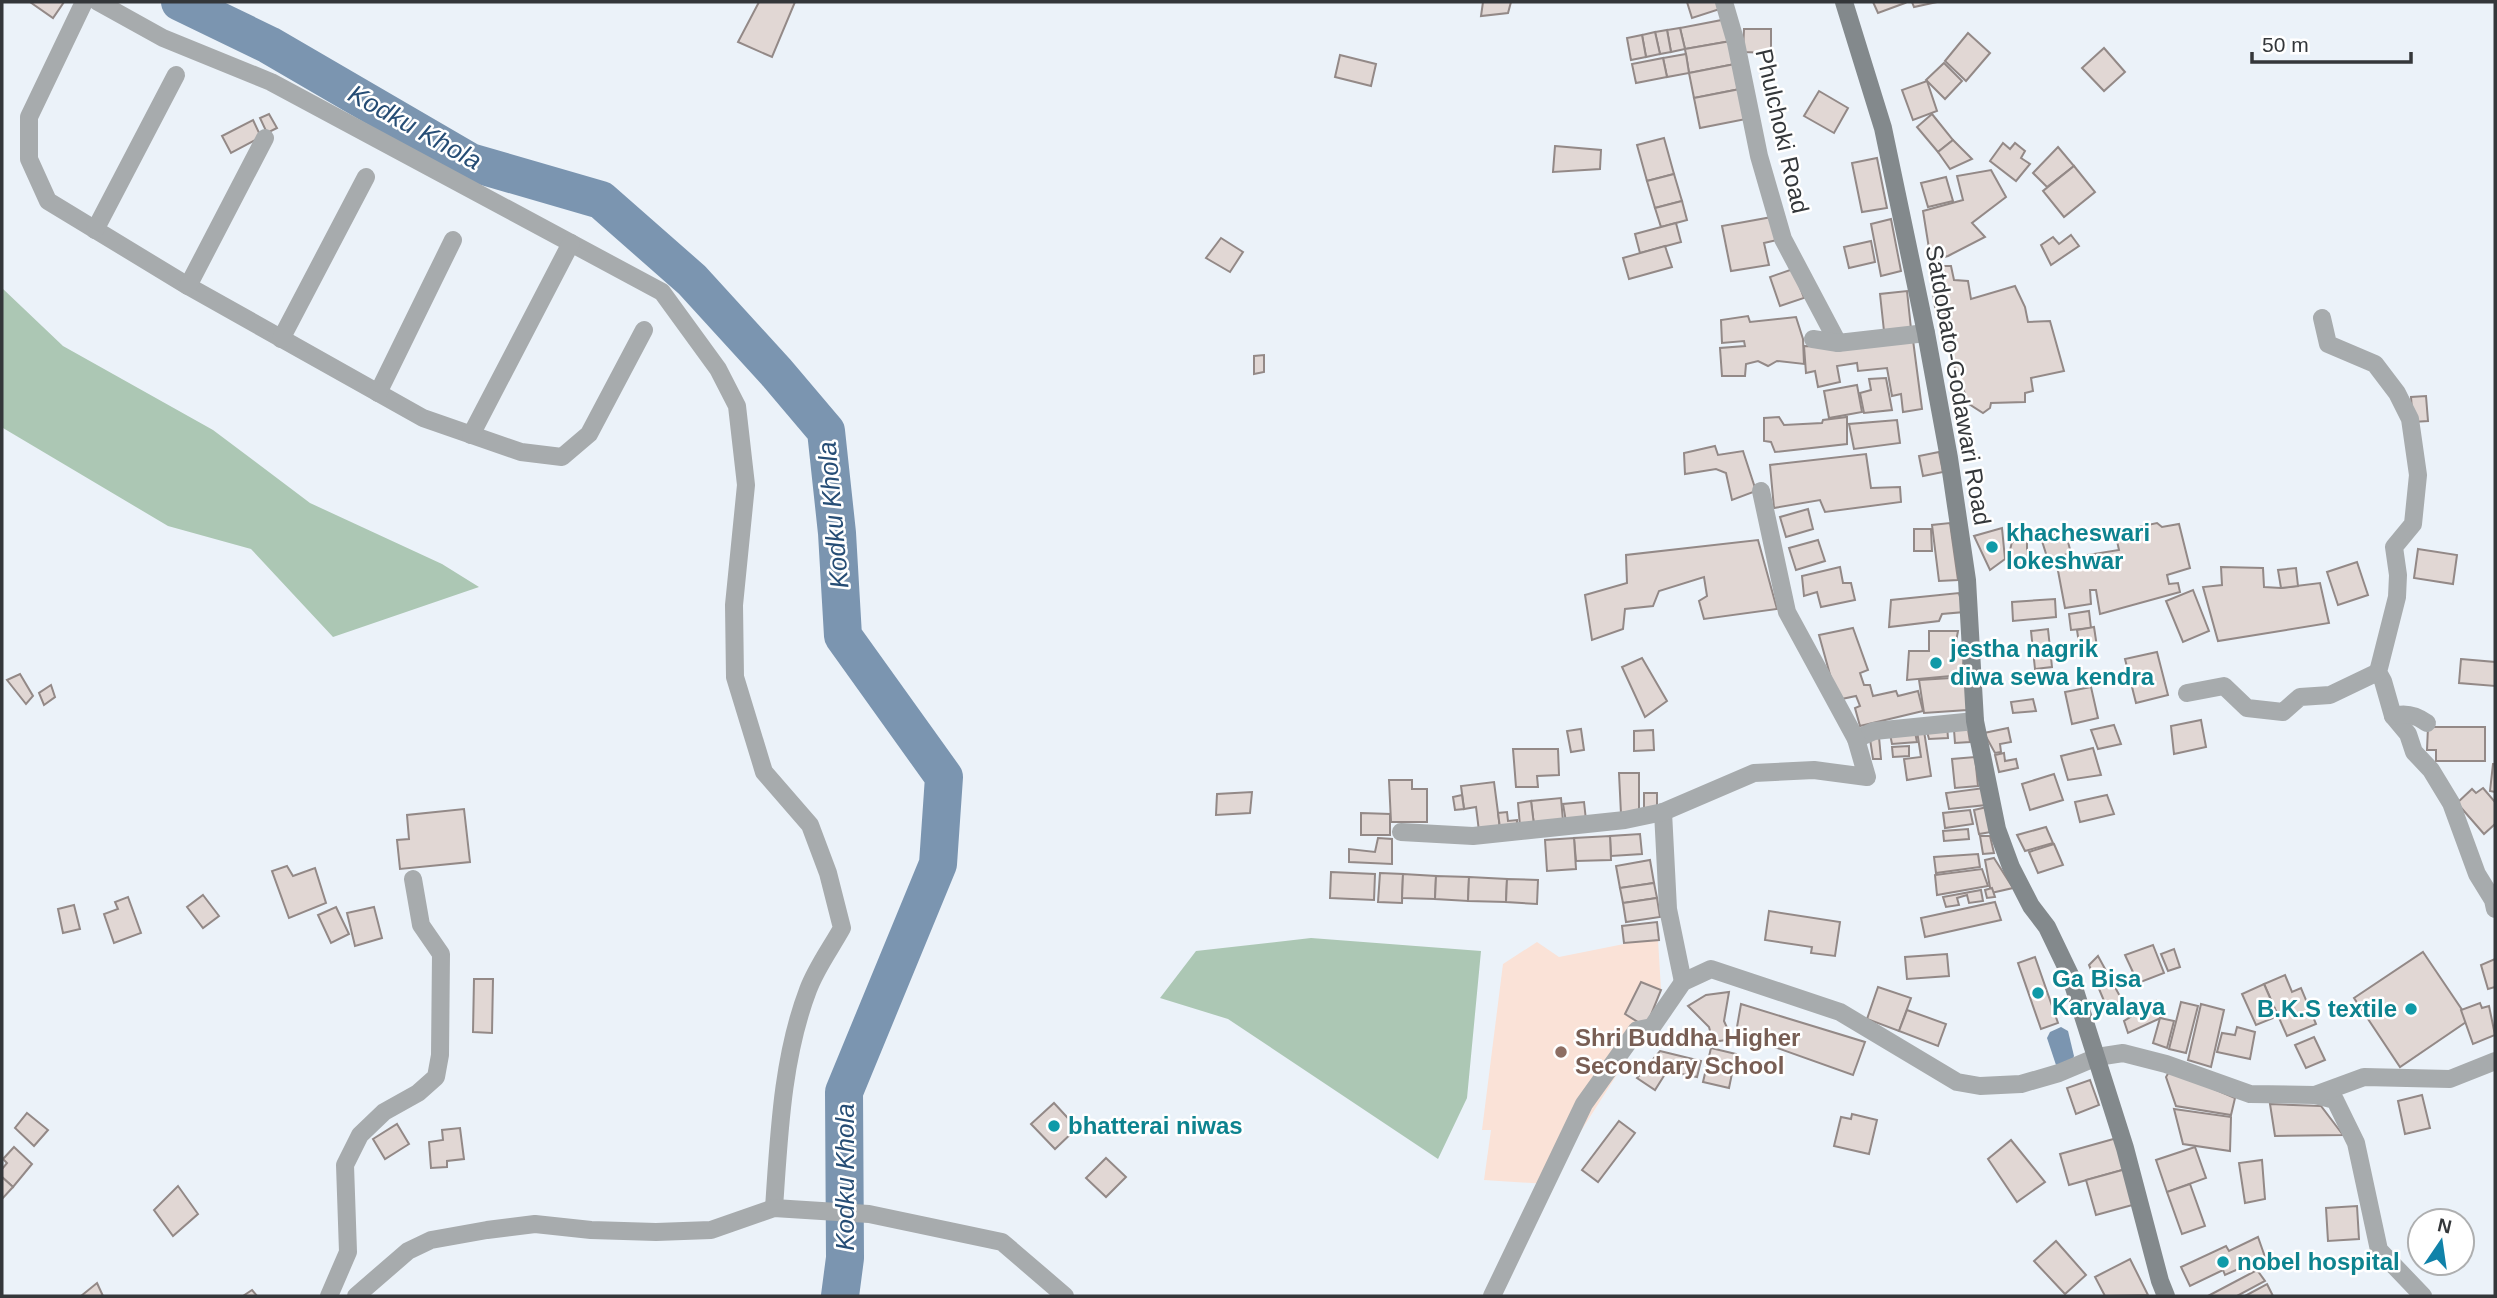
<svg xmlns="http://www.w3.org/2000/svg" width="2497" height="1298" viewBox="0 0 2497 1298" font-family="Helvetica,sans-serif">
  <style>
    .education { fill: #fae2d7 }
    .green { fill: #acc7b4 }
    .water { fill: #7b95b0 }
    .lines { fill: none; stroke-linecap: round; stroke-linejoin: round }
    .river { stroke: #7b95b0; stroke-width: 38 }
    .building { fill: #e1d7d4; stroke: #938987; stroke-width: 2 }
    .street { stroke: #a7abad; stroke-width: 18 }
    .secondary { stroke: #83898c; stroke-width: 18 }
    .culture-dot { fill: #0f9aa8; stroke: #fff; stroke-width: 2.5 }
    .education-dot { fill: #8d6e63; stroke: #fff; stroke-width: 2.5 }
    .labels { text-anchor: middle; stroke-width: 5; stroke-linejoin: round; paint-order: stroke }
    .street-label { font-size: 24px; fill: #34373a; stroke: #fff }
    .culture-label { font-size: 24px; font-weight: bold; fill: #0d838f; stroke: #fff; text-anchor: start }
    .education-label { font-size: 24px; font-weight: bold; fill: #785e54; stroke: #fff; text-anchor: start }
    .water-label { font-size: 26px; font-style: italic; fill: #264d75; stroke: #fff }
  </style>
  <rect width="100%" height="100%" fill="#ebf2f9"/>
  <!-- education -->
  <path class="education" d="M1657,922L1661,990L1646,1027L1637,1031L1627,1059L1547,1184L1484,1180L1491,1130H1482L1503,964L1537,942L1559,957L1624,944L1622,926Z"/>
  <!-- green -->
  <g class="green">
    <path d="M2,288L63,346L213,430L310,503L442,564L479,587L333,637L251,549L168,526L3,428Z"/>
    <path d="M1311,938L1481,951L1467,1098L1438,1159L1228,1019L1160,998L1196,951Z"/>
  </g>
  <!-- water -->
  <path class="water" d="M2061,1027L2068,1031L2074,1056L2072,1061L2056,1065L2047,1038L2050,1032Z"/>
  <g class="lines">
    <!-- river -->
    <path class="river" d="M180,2L269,45L470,162L601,200L692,280L776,372L826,431L837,533L843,636L944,777L938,864L844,1092L845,1258L840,1296"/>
  </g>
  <!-- building -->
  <g class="building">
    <path d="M30,2H64L53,18Z"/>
    <path d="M759,2H795L772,57L738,42Z"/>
    <path d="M1483,2H1511L1508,13L1481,16Z"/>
    <path d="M1687,2H1720L1723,8L1692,18Z"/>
    <path d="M1873,2H1904L1905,3L1878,13Z"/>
    <path d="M1912,2H1937L1914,7Z"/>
    <path d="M1727,19L1731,41L1685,49L1680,28Z"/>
    <path d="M1680,28L1685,49L1671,52L1667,30Z"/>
    <path d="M1744,29H1771V53L1743,52Z"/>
    <path d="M1667,30L1671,52L1660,54L1655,32Z"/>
    <path d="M1655,32L1660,54L1646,57L1642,35Z"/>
    <path d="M1968,33L1990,53L1966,81L1945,61Z"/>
    <path d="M1642,35L1646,57L1631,60L1627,38Z"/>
    <path d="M1731,41L1735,64L1689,73L1685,49Z"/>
    <path d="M2104,48L2125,72L2104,91L2082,68Z"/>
    <path d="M1686,54L1689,73L1667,77L1663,58Z"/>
    <path d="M1340,55L1376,64L1371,86L1335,77Z"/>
    <path d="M1663,58L1667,77L1636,83L1632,64Z"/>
    <path d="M1944,63L1962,81L1945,99L1926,80Z"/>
    <path d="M1735,64L1740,89L1694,98L1689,73Z"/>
    <path d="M1927,81L1937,111L1913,120L1902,90Z"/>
    <path d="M1740,89L1746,119L1700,128L1694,98Z"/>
    <path d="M1819,91L1848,108L1834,133L1804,116Z"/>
    <path d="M269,114L277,128L267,133L260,118Z"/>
    <path d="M1932,114L1953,140L1938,152L1917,127Z"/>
    <path d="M253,120L261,137L231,153L222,136Z"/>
    <path d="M1664,138L1674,174L1647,181L1637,145Z"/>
    <path d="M1953,140L1972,159L1950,169L1938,152Z"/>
    <path d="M2003,143L2010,149L2015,143L2025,151L2021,158L2030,164L2016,181L1990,161Z"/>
    <path d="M1555,146L1601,150L1600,169L1553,172Z"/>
    <path d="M2058,147L2074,166L2047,187L2033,173Z"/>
    <path d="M1877,158L1887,208L1862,212L1852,163Z"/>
    <path d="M2074,166L2095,192L2064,217L2043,191Z"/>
    <path d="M1991,170L2006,197L1972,223L1985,237L1948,256L1931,261L1923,211L1963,200L1957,176Z"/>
    <path d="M1674,174L1682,201L1655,208L1647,181Z"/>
    <path d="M1946,177L1953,201L1928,207L1921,183Z"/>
    <path d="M1682,201L1687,220L1661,227L1655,208Z"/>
    <path d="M1772,217L1777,240L1764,243L1769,265L1731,271L1722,226Z"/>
    <path d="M1891,219L1901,271L1881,276L1871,224Z"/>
    <path d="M1676,223L1681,242L1640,253L1635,234Z"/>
    <path d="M2071,235L2079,246L2051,265L2041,245L2053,237L2059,244Z"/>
    <path d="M1221,238L1243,252L1230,272L1206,258Z"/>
    <path d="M1871,241L1875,262L1849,268L1844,247Z"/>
    <path d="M1665,246L1672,267L1629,279L1623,258Z"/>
    <path d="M1929,266H1951L1954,280L1968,281L1971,299L2015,286L2025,307L2028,322L2050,321L2064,371L2031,378L2033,391L2025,393V402L1991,403L1990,408L1983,413L1969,404L1943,337L1950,333L1945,313L1936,314Z"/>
    <path d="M1793,269L1804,298L1780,306L1770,277Z"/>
    <path d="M1907,291L1911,329L1884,331L1880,294Z"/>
    <path d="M1748,316L1750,322L1796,317L1803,339L1804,364L1777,361L1768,366L1758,361L1746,364L1745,376H1722L1720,348L1745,346L1744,341L1722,343L1721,320Z"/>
    <path d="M1913,340L1922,409L1903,412L1901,394L1892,396L1887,368L1858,371L1857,363L1837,366L1840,382L1818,387L1815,371L1806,373L1804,346L1835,347Z"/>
    <path d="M1264,355V372L1254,374V356Z"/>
    <path d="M1886,378L1892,410L1864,413L1860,393L1871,390L1869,379Z"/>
    <path d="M1857,385L1862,412L1829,418L1824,391Z"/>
    <path d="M2426,396L2428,421L2413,422L2411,397Z"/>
    <path d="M1779,417L1784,425L1822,423L1823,420L1847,417V444L1775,452L1771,442L1764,441V418Z"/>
    <path d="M1897,420L1900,443L1854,449L1849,424Z"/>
    <path d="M1715,446L1718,455L1743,451L1756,491L1732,500L1726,473L1716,469L1685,474L1684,453Z"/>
    <path d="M1939,452L1943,472L1923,476L1919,456Z"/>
    <path d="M1866,454L1871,488L1900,487L1901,502L1825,512L1820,500L1774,508L1770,465Z"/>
    <path d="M1808,509L1813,529L1786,537L1780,517Z"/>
    <path d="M1950,523L1958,580L1939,581L1932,525Z"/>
    <path d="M2157,523L2162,527L2179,524L2190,568L2167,575L2169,584L2178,583L2180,592L2100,614L2096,590H2090L2091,604L2065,608L2056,560L2119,550L2115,532Z"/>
    <path d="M2002,528L2005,559L1990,570L1974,536Z"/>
    <path d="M1914,529H1931L1932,551H1914Z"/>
    <path d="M2065,531L2071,553L2048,560L2041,538Z"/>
    <path d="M2027,539V563L2010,565L2009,554L2012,542Z"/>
    <path d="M1758,540L1777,609L1704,619L1699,601L1707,596L1704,577L1659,591L1653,606L1625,609L1623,629L1592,640L1585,595L1627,583L1626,555Z"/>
    <path d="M1818,540L1825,561L1796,570L1789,548Z"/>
    <path d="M2418,549L2457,555L2453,584L2414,578Z"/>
    <path d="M2357,562L2368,595L2338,605L2327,572Z"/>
    <path d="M1840,567L1843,583H1851L1855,600L1821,607L1817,592L1804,596L1802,576Z"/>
    <path d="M2221,567L2263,568L2264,587L2281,588L2320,583L2329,623L2218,641L2203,587L2222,585Z"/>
    <path d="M2296,568L2298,586L2281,588L2278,570Z"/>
    <path d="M2193,590L2209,631L2183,642L2166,601Z"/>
    <path d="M1959,593L1964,612L1942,614L1939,621L1889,627L1891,600Z"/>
    <path d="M2055,599L2056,617L2013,621L2012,602Z"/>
    <path d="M2089,611L2091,628L2071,630L2069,614Z"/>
    <path d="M2094,627L2097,647L2080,650L2077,630Z"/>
    <path d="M1853,628L1868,670L1860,673L1864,685H1870L1873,696L1896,691L1898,696L1918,691L1923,711L1860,726L1855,708L1860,706L1856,696L1837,700L1819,635Z"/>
    <path d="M2048,629L2052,667L2035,669L2031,631Z"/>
    <path d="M1929,631H1958L1955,647H1965L1962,675L1907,680L1909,651H1929Z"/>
    <path d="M2157,652L2168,695L2136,703L2125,659Z"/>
    <path d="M1642,658L1667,701L1645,717L1622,667Z"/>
    <path d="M2461,659L2495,662V686L2459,683Z"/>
    <path d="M20,674L33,696L26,704L7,680Z"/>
    <path d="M1967,677V710L1924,713L1919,680Z"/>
    <path d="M51,685L55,697L44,705L39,693Z"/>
    <path d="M2091,687L2098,718L2072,724L2065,692Z"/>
    <path d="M2033,699L2036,711L2013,713L2011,702Z"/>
    <path d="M2201,720L2206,747L2174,754L2171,726Z"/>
    <path d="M2114,725L2121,744L2098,749L2091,730Z"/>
    <path d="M1947,726L1948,738L1929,739L1926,728Z"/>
    <path d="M2428,727H2485V761H2436V750H2427Z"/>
    <path d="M2008,728L2011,742L2000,744L2001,752L1995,753L1984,733Z"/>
    <path d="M1581,729L1584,750L1571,752L1567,731Z"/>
    <path d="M1968,729L1970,742L1955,743L1954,730Z"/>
    <path d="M1653,730L1654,750L1634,751V731Z"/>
    <path d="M1917,731H1924L1931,776L1907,780L1904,759L1921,757Z"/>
    <path d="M1915,732L1917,742L1892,744L1890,734Z"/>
    <path d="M1879,737L1881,759H1873L1870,739Z"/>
    <path d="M1909,746V756L1893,757L1892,747Z"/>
    <path d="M2093,748L2101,775L2068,780L2061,756Z"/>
    <path d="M1513,749H1558L1559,775L1537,776L1538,787H1516Z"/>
    <path d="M2004,753L2005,761L2016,759L2018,768L1999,772L1995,755Z"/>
    <path d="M1975,757L1978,786L1955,788L1952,759Z"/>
    <path d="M2493,764H2495V792L2490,791Z"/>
    <path d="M1619,773H1639V814H1621Z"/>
    <path d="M2054,774L2063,800L2030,810L2022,784Z"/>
    <path d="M1389,780H1412V789H1427V822H1391Z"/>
    <path d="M1494,782L1500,828L1479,831L1476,807L1464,809L1461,786Z"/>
    <path d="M1984,788L1986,805L1949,809L1946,793Z"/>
    <path d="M2483,788L2495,802V824L2484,834L2457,803L2472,789L2476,793Z"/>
    <path d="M1252,792L1250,813L1216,815L1217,794Z"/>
    <rect x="1644" y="793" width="13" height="17"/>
    <path d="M1462,795L1464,809L1455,810L1453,797Z"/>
    <path d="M2107,795L2114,814L2080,822L2075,802Z"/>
    <path d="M1561,798L1563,821L1534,825L1531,801Z"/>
    <path d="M1531,801L1534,825L1520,826L1518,803Z"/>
    <path d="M1584,802L1586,820L1566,822L1563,804Z"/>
    <path d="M1987,807L1991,832L1979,834L1974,810Z"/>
    <path d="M464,809L470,862L400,869L397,840L409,839L407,815Z"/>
    <path d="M1970,810L1973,824L1945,828L1943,813Z"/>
    <path d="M1507,812L1508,821L1517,820V826L1500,828L1498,813Z"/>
    <path d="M1361,813L1390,814V835H1361Z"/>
    <path d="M2046,827L2053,843L2025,851L2017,835Z"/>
    <path d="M1968,829L1969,839L1944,841L1943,831Z"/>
    <path d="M1640,834L1642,854L1611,856L1610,836Z"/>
    <path d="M1610,836L1611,860L1576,861L1574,838Z"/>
    <path d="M1980,836H1990L1994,853L1983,854Z"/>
    <path d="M1378,838L1392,839V864L1349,862V849L1375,852Z"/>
    <path d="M1574,838L1576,869L1547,871L1545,840Z"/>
    <path d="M2054,844L2063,865L2038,873L2029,852Z"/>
    <path d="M1978,854L1980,867L1936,873L1934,857Z"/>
    <path d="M1994,858L2013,888L1991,893L1985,860Z"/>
    <path d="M1650,860L1654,883L1620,888L1616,866Z"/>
    <path d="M287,866L293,876L315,868L326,903L289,918L272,871Z"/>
    <path d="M1982,869L1988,886L1937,895L1935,875Z"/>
    <path d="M1331,872L1375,874L1374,900L1330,898Z"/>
    <path d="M1380,873L1403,874L1402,903L1378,902Z"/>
    <path d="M1403,874L1436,876L1435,899L1402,898Z"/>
    <path d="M1436,876L1469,877L1468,901L1435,899Z"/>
    <path d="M1469,877L1507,879L1506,902L1468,901Z"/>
    <path d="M1507,879L1538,880L1537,904L1506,902Z"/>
    <path d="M1654,883L1657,898L1623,903L1620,888Z"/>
    <path d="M1992,888L1995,897L1987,898L1985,890Z"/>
    <path d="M1981,890L1983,901L1969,903L1967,895L1957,898L1959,905L1946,907L1943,897Z"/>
    <path d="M203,895L219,916L203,928L187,907Z"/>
    <path d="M128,897L141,933L114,943L104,914L118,909L115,902Z"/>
    <path d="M1657,898L1660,917L1626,922L1623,903Z"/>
    <path d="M1995,902L2001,920L1925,937L1921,918Z"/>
    <path d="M74,905L80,929L63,933L58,909Z"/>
    <path d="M336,907L349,934L331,943L318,915Z"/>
    <path d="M374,907L382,938L355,946L347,913Z"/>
    <path d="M1769,911L1840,922L1835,956L1811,953L1812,947L1765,940Z"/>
    <path d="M1657,922L1659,940L1624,943L1622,926Z"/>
    <path d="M2153,945L2164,973L2138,983L2125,955Z"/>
    <path d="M2174,949L2180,967L2168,971L2161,954Z"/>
    <path d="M2423,952L2469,1020L2400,1067L2354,998Z"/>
    <path d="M1947,954L1949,976L1907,979L1905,957Z"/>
    <path d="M2098,956L2122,1000L2107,1008L2089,965Z"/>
    <path d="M2035,957L2058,1023L2041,1029L2018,963Z"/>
    <path d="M2495,959V987L2488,989L2481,965Z"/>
    <path d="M2285,975L2292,992L2301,988L2316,1024L2287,1036L2264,984Z"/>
    <path d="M474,979H493L492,1033L473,1032Z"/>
    <path d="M1641,982L1661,990L1646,1027L1625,1014Z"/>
    <path d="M2264,984L2278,1016L2256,1025L2242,994Z"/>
    <path d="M1878,987L1911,998L1899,1031L1867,1019Z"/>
    <path d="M1729,992L1724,1021L1732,1039L1713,1042L1709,1027L1688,1006L1706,995Z"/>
    <path d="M2156,1001L2163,1017L2128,1033L2124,1021Z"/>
    <path d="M2181,1002L2198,1006L2186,1053L2169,1049Z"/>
    <path d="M2480,1003L2482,1008L2489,1006L2495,1035L2473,1044L2461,1010Z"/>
    <path d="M1741,1004L1865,1042L1853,1075L1766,1044L1741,1039L1737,1027Z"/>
    <path d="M2201,1004L2224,1010L2211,1067L2188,1060Z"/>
    <path d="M1907,1010L1946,1024L1938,1046L1899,1031Z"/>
    <path d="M2160,1018L2174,1021L2167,1048L2153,1043Z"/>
    <path d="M2237,1027L2255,1032L2250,1059L2217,1052L2222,1033L2235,1035Z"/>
    <path d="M2314,1037L2325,1060L2306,1068L2295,1045Z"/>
    <path d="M1711,1048L1736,1054L1729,1088L1703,1082Z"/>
    <path d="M1660,1051L1701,1061L1697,1077L1667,1071L1655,1090L1637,1078Z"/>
    <path d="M2170,1070L2235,1098L2231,1115L2176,1106L2166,1077Z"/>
    <path d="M2090,1080L2099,1105L2076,1114L2067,1088Z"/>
    <path d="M2422,1095L2430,1128L2405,1134L2398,1101Z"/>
    <path d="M1054,1103L1077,1128L1055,1149L1031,1124Z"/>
    <path d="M2270,1104L2321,1106L2343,1135L2275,1136Z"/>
    <path d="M2174,1109L2231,1117L2230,1151L2183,1144Z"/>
    <path d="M27,1113L48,1130L34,1146L15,1128Z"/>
    <path d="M1852,1114L1877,1120L1869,1154L1834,1146L1841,1117L1851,1119Z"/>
    <path d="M1619,1121L1635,1133L1598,1182L1582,1170Z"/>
    <path d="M397,1124L409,1144L385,1159L373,1139Z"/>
    <path d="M460,1128L464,1159L447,1161V1167L431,1168L429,1142L443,1140L442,1130Z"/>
    <path d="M2117,1138L2126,1169L2069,1185L2060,1154Z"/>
    <path d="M2011,1140L2045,1182L2017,1202L1988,1159Z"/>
    <path d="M14,1147L32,1164L13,1187L2,1177V1169L7,1163L3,1159Z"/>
    <path d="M2195,1147L2206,1178L2167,1192L2156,1160Z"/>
    <path d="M1106,1158L1126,1177L1106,1197L1086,1178Z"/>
    <path d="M2262,1160L2265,1199L2245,1203L2239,1163Z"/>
    <path d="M2126,1169L2136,1204L2096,1215L2086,1180Z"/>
    <path d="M2,1177L13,1187L2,1199Z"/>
    <path d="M2190,1184L2205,1226L2182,1234L2167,1192Z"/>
    <path d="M178,1186L198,1214L173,1236L154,1210Z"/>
    <path d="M2357,1206L2359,1239L2328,1241L2326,1208Z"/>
    <path d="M2258,1237L2265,1257L2225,1275L2223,1270L2190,1286L2181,1267L2226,1246L2229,1251Z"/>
    <path d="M2056,1241L2086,1275L2065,1294L2034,1261Z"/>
    <path d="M2130,1259L2148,1295L2105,1296L2095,1277Z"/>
    <path d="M2257,1270L2265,1281L2237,1296H2208Z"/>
    <path d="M97,1283L103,1296H81Z"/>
    <path d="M2267,1284L2273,1296H2245Z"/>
    <path d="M252,1290L257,1296H243Z"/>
  </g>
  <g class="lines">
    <!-- street -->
    <g class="street">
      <path d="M84,2L29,117V159L48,201L188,286L423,418L521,452L562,457L589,434L644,330"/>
      <path d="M98,2L163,38L271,82L662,292L718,369L737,406L746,485L734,605L735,677L764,772L810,825L828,873L842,928C831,948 816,968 808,990C782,1058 779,1136 774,1208"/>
      <path d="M1724,2L1736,43L1759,156L1783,239L1838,343"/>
      <path d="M95,230L176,75"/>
      <path d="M188,286L265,138"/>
      <path d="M2322,318L2328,344L2375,364L2397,393L2410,419L2418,475L2413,524L2394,547L2398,575L2397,597L2378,672L2383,681L2393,716L2408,734L2414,752L2431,770L2451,803L2477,874L2493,900L2495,909"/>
      <path d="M281,339L366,177"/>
      <path d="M1813,339L1838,343L1926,333"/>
      <path d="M378,393L453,240"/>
      <path d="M471,435L571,243"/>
      <path d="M2187,693L2224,686L2247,708L2283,712L2300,697L2330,695L2378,672"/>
      <path d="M2393,716C2406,712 2416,715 2427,723"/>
      <path d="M1856,739L1874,731L1975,721"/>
      <path d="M1663,812L1668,909L1683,982"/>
      <path d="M1401,832L1473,836L1625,820L1663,812L1754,773L1814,770L1867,777L1856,739L1787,612L1761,491"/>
      <path d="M2315,1095L2335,1100L2356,1143L2379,1250L2423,1296"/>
      <path d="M329,1296L348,1252L345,1165L360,1135L384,1112L418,1093L436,1077L440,1055L441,954L421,925L413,879"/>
      <path d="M356,1296L408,1251L431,1240L487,1230L535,1224L591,1230L656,1232L711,1230L774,1208L869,1214L1002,1242L1065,1296"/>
      <path d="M1492,1296L1584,1104L1637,1030L1652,1027L1683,982L1711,969L1840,1012L1957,1082L1980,1086L2021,1084L2059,1073L2097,1057L2123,1053L2166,1064L2250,1094L2315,1095L2364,1077L2450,1079L2495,1061"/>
    </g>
    <!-- secondary -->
    <path class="secondary" d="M1844,2L1883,128L1926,333L1949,458L1967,580L1975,721L1997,829L2011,867L2031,906L2047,927L2070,975L2125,1148L2160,1281L2166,1296"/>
  </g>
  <!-- markers -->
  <g class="culture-dot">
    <circle cx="1992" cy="547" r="7"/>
    <circle cx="1936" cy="663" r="7"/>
    <circle cx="2038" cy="993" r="7"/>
    <circle cx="2411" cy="1009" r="7"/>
    <circle cx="1054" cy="1126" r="7"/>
    <circle cx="2223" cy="1262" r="7"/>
  </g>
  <circle class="education-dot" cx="1561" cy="1052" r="7"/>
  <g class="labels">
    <!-- street labels -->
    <g class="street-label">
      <text transform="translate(1782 131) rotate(77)" y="8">Phulchoki Road</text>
      <text transform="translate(1958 385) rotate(80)" y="8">Satdobato-Godawari Road</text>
    </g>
    <!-- culture labels -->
    <g class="culture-label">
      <text x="2006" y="541">khacheswari<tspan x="2006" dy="28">lokeshwar</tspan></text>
      <text x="1950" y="657">jestha nagrik<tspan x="1950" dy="28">diwa sewa kendra</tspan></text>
      <text x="2052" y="987">Ga Bisa<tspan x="2052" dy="28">Karyalaya</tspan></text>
      <text x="2397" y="1017" text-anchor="end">B.K.S textile</text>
      <text x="1068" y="1134">bhatterai niwas</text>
      <text x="2237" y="1270">nobel hospital</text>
    </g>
    <!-- education labels -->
    <g class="education-label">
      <text x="1575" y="1046">Shri Buddha Higher<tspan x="1575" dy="28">Secondary School</tspan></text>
    </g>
    <!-- water labels -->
    <g class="water-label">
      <text transform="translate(415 127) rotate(29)" y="9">Kodku Khola</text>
      <text transform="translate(833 515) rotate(-95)" y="9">Kodku Khola</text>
      <text transform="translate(845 1177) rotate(-90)" y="9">Kodku Khola</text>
    </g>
  </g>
  <!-- border -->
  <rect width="2497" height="1298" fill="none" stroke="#34373a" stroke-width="7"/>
  <!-- north arrow -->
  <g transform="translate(2441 1242) rotate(13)"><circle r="33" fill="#ffffff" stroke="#aeafb0" stroke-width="2"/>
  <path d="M0-5L12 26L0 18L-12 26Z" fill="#1082a9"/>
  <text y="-10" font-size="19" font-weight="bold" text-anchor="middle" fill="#34373a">N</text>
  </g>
  <!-- scale -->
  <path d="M2252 52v10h159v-10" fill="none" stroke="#34373a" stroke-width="3.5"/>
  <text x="2262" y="52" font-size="21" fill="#34373a" stroke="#ffffff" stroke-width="5" paint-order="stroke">50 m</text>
</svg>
